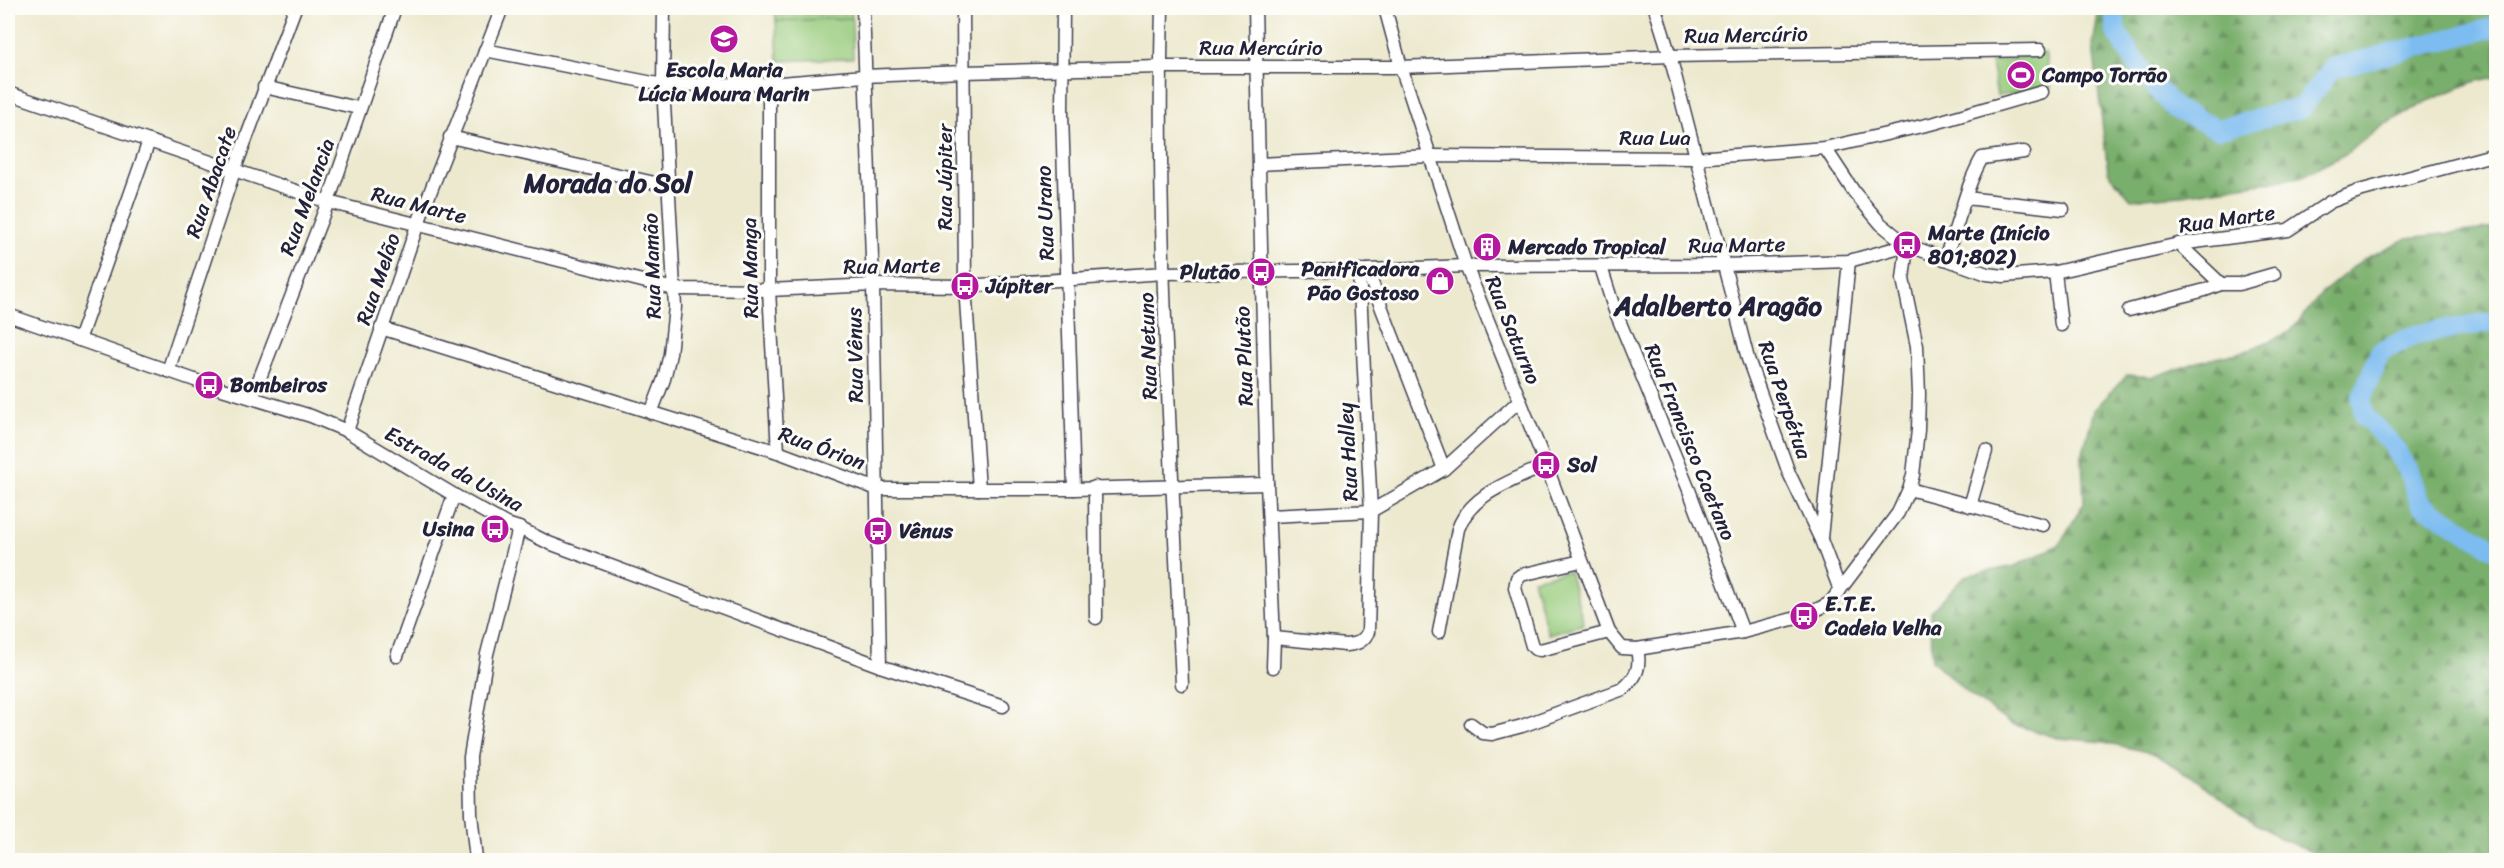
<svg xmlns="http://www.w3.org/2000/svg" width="2504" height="868" viewBox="0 0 2504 868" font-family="Sriracha,sans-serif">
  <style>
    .grass { fill: #97cb7c; stroke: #5c765c; stroke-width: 1.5 }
    .forest { fill: url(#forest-firs); stroke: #4e6854; stroke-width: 1.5 }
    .park { fill: url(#park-dots); stroke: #5c765c; stroke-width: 1.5 }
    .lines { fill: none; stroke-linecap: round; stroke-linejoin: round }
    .river { stroke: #7cbcf0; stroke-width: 20 }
    .minor-casing { stroke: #404051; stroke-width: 15 }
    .minor { stroke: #fff; stroke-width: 12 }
    .labels { text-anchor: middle; stroke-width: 6; stroke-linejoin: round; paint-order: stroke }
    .street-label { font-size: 21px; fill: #22223b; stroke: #fdfcf7 }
    .poi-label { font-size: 21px; font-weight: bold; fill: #22223b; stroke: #fdfcf7; text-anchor: start }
    .district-label { font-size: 27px; font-weight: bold; fill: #22223b; stroke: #fdfcf7 }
  </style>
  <defs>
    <pattern id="forest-firs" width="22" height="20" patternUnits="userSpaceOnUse" patternTransform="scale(1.5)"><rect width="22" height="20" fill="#79af6c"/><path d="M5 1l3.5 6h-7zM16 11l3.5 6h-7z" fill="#638e5a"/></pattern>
    <pattern id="park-dots" width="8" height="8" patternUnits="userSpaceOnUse" patternTransform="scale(1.5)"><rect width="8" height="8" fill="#97cb7c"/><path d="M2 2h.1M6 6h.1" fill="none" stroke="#82ae6c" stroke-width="1.8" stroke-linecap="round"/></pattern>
  </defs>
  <rect width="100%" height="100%" fill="#fdfcf7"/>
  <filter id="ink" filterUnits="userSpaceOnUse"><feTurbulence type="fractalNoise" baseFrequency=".0167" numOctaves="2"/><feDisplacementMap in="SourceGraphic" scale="12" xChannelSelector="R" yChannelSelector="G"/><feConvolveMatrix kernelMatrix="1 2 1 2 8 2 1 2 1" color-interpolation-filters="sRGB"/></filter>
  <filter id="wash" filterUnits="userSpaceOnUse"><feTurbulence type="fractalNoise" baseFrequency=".008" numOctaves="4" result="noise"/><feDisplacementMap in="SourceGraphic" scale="24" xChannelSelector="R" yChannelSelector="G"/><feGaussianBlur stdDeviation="1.35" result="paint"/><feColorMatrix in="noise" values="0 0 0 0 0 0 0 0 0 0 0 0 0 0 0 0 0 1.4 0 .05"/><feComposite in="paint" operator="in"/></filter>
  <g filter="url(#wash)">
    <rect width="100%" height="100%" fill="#ede9cf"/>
    <!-- grass -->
    <g class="grass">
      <path d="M852,18L853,58L778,61L776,21Z"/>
      <path d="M2045,53L2051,88L1997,96L1991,62Z"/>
      <path d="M1569,571L1584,624L1548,634L1533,579Z"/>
    </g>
    <!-- forest -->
    <g class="forest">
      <path d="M2099,8H2496V77L2473,82L2426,102L2384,125L2345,154L2301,177L2182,195L2131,199L2108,172L2093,45Z"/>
      <path d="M2496,228V860H2331L2281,839L2239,813L2198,780L2155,754L2105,742L2058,738L2009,723L1969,694L1932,660L1931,611L1965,576L2015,566L2059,545L2084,503L2082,456L2094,410L2127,375L2153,377L2198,362L2246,351L2290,332L2322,293L2362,260L2407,238Z"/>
    </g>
    <!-- park -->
    <path class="park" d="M775,8H851L852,18L776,21Z"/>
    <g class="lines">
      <!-- river -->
      <g class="river">
        <path d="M2114,8L2116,31L2142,72L2175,109L2218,129L2301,108L2333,68L2496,27"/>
        <path d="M2496,321L2415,335L2380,352L2361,400L2365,417L2391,443L2410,474L2420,503L2496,550"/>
      </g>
    </g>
  </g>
  <g filter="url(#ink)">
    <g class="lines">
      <!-- minor casing -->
      <g class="minor-casing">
        <g id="minor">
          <path d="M863,8L873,285L880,666"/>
          <path d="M963,8L965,286L979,489"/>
          <path d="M1063,8L1062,114L1074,489"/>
          <path d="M1162,8C1156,233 1172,459 1182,684"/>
          <path d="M1255,8L1267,484L1274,638L1273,667"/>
          <path d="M1385,8L1401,67L1466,266L1546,465L1609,632L1622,648L1637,649L1743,632L1804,616L1830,603L1898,513L1909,489L1913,475L1918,430L1919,394L1917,346L1903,279L1907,245"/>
          <path d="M1655,8L1670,56L1748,359L1789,473L1821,540L1840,590"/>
          <path d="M485,50L663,85L769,84L864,76L964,72L1161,67H1401L1670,56L2040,50"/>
          <path d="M769,84V290L778,452"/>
          <path d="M264,87L358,108"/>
          <path d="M8,93L328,202L674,289L769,290L873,285L965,286L1165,273L1367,270L1466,266L1723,265L1849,261L1907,245"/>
          <path d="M450,137L668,186"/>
          <path d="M1825,148L1854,192L1881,224L1907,245L1987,274L2004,276L2055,272L2179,244L2288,230L2330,202L2359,191L2496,154"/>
          <path d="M1260,164L1431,156L1696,158L1825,148L1935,123L2042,92"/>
          <path d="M1966,198L2063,209"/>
          <path d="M2179,244L2221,284"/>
          <path d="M1944,259C1959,227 1964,189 1982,158L2024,152"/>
          <path d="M1601,267L1614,308L1689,490L1743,632"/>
          <path d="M1367,270L1444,469"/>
          <path d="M2055,272L2061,325"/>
          <path d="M2129,310L2205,290L2221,284H2239L2274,274"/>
          <path d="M8,315L209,385L311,416L347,431L454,495L506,524L519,528L549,543L880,666L1003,706"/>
          <path d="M381,328L778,452L877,489H1074L1267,484"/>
          <path d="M79,340L149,141"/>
          <path d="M168,371L234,171L295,8"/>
          <path d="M252,398L328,202L395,8"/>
          <path d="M651,413L664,379L670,354L675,307L663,85L664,8"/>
          <path d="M347,431L417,226L502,8"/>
          <path d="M1095,487L1096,618"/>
          <path d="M1909,489L2043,525"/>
          <path d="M1970,506L1986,451"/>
          <path d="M1270,516L1371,511L1444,469L1520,400"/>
          <path d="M1821,538L1849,261"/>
          <path d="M1581,561L1521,575L1517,578L1515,588L1532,646L1535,649L1540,650L1609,632"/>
          <path d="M1439,632L1458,529C1471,493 1513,481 1546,465"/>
          <path d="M1274,638L1346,645C1357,644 1363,642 1368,632L1371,511L1359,270"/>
          <path d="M397,656L454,495"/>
          <path d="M1471,724L1483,733L1492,734L1522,726L1623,689C1637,677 1641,667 1637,649"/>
          <path d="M476,860L471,814L470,757L487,654L519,528"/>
        </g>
      </g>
      <!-- minor -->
      <use href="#minor" class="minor"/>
    </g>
  </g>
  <!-- icons -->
  <defs>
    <g id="school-disc" transform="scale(1.5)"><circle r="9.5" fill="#b5179e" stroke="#fdfcf7"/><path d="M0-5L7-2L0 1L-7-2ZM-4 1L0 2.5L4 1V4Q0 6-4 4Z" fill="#fff"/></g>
    <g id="stadium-disc" transform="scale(1.5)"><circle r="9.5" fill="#b5179e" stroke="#fdfcf7"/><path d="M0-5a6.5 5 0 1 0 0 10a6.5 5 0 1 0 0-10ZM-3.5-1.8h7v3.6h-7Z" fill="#fff"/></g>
    <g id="bus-disc" transform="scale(1.5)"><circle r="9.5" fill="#b5179e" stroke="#fdfcf7"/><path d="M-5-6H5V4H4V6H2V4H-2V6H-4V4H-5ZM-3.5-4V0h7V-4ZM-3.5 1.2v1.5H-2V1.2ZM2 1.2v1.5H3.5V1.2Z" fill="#fff"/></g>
    <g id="building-disc" transform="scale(1.5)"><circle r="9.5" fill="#b5179e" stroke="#fdfcf7"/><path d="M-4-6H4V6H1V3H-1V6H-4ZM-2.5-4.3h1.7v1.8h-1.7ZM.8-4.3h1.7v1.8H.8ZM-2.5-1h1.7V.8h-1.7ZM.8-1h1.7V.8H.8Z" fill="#fff"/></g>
    <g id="shop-disc" transform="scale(1.5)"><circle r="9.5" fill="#b5179e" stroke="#fdfcf7"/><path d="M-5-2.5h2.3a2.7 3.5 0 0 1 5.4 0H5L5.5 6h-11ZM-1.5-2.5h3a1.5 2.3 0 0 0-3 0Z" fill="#fff"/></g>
  </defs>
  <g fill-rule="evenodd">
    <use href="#school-disc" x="724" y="39"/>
    <use href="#stadium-disc" x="2021" y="75"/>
    <use href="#bus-disc" x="1907" y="245"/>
    <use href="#building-disc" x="1487" y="247"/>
    <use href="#bus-disc" x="1261" y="272"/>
    <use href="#shop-disc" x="1440" y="281"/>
    <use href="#bus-disc" x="965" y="286"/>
    <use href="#bus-disc" x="209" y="385"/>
    <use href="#bus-disc" x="1546" y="465"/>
    <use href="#bus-disc" x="495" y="529"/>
    <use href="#bus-disc" x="878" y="531"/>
    <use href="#bus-disc" x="1804" y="616"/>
  </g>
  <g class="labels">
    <!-- street labels -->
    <g class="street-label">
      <text transform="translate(1746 35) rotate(-1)" y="7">Rua Mercúrio</text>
      <text x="1261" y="55">Rua Mercúrio</text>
      <text x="1655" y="145">Rua Lua</text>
      <text transform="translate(945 177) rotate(-90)" y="7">Rua Júpiter</text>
      <text transform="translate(211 182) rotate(-71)" y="7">Rua Abacate</text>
      <text transform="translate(307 197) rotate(-70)" y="7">Rua Melancia</text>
      <text transform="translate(419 205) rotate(14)" y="7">Rua Marte</text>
      <text transform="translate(1045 213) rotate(-92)" y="7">Rua Urano</text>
      <text transform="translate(2227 219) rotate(-8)" y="7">Rua Marte</text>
      <text transform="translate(1737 245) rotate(-1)" y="7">Rua Marte</text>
      <text transform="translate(652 266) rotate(-92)" y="7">Rua Mamão</text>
      <text transform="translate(892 266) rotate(-1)" y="7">Rua Marte</text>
      <text transform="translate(750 268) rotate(-91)" y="7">Rua Manga</text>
      <text transform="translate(378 279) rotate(-71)" y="7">Rua Melão</text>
      <text transform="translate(1513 330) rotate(68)" y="7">Rua Saturno</text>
      <text transform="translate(1148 346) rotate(-92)" y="7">Rua Netuno</text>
      <text transform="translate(855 355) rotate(-91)" y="7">Rua Vênus</text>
      <text transform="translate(1244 356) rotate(-92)" y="7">Rua Plutão</text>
      <text transform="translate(1785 400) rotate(71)" y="7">Rua Perpétua</text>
      <text transform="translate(1690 442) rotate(68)" y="7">Rua Francisco Caetano</text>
      <text transform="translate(822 448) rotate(20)" y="7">Rua Órion</text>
      <text transform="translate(1348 452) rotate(-93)" y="7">Rua Halley</text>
      <text transform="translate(454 469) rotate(29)" y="7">Estrada da Usina</text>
    </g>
    <!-- poi labels -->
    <g class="poi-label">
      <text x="724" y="77" text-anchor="middle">Escola Maria<tspan x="724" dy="24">Lúcia Moura Marin</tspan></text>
      <text x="2042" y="82">Campo Torrão</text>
      <text x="1928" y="240">Marte (Início<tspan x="1928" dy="24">801;802)</tspan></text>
      <text x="1508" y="254">Mercado Tropical</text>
      <text x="1419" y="276" text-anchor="end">Panificadora<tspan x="1419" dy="24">Pão Gostoso</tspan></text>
      <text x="1240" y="279" text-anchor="end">Plutão</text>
      <text x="986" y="293">Júpiter</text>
      <text x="230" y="392">Bombeiros</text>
      <text x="1567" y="472">Sol</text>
      <text x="474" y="536" text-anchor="end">Usina</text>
      <text x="899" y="538">Vênus</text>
      <text x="1825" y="611">E.T.E.<tspan x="1825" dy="24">Cadeia Velha</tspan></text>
    </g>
    <!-- district labels -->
    <g class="district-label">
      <text x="608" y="192">Morada do Sol</text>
      <text x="1718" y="315">Adalberto Aragão</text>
    </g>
  </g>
  <!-- margin -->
  <rect width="2504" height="868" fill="none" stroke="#fdfcf7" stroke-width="30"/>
</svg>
